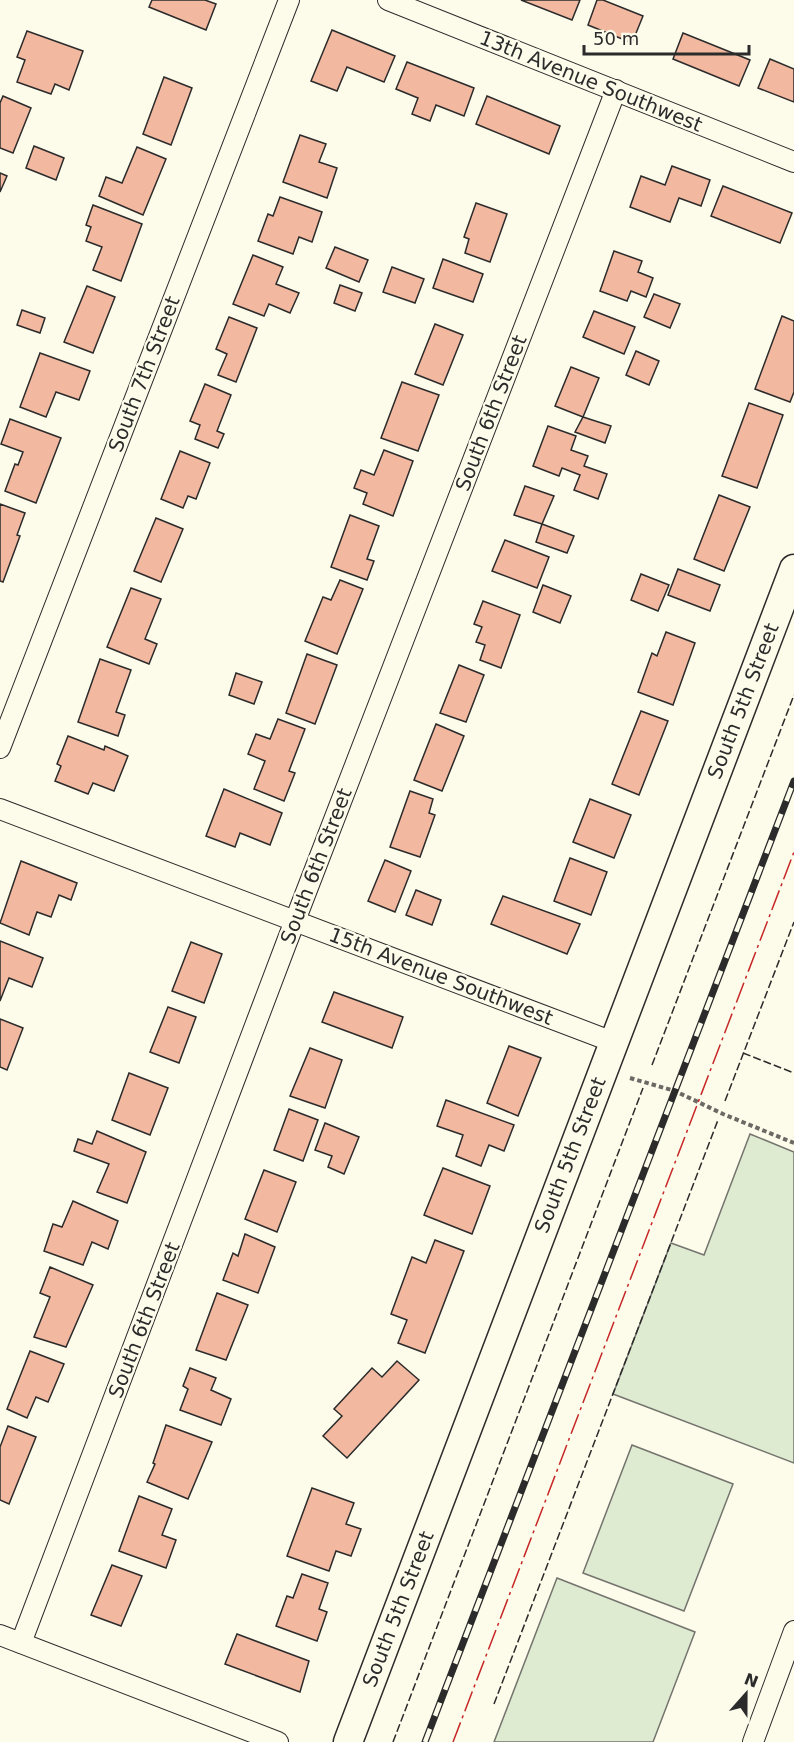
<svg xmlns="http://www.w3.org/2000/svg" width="794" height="1742" viewBox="0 0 794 1742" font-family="'DejaVu Sans',sans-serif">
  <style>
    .green { fill: #deebd1; stroke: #74746e; stroke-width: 1.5 }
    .building { fill: #f2b8a0; stroke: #2b2b2b; stroke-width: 1.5 }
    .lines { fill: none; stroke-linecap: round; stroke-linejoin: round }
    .street-casing { stroke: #2b2b2b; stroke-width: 22 }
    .secondary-casing { stroke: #2b2b2b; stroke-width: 31 }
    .path { stroke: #6a6964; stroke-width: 4; stroke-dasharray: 4.5 3; stroke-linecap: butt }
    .street { stroke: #fdfbea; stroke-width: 20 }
    .secondary { stroke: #fdfbea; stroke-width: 28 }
    .rail-casing { stroke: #2b2b2b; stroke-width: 7 }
    .rail { stroke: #fdfbea; stroke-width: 4.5; stroke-dasharray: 14; stroke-linecap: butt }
    .fence { stroke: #2b2b2b; stroke-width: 1.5; stroke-dasharray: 8 3; stroke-linecap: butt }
    .power { stroke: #c62828; stroke-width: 1.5; stroke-dasharray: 21 4.5 3 4.5; stroke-linecap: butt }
    .labels { text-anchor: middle; stroke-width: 4.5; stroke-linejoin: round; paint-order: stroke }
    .street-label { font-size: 20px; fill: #2b2b2b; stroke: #fdfbea }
  </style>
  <rect width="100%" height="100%" fill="#fdfbea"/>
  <!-- green -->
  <g class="green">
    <path d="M750,1134L794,1152V1463L613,1394L671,1243L704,1255Z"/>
    <path d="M632,1445L733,1484L684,1611L583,1573Z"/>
    <path d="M557,1578L695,1632L653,1742H494Z"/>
  </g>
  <!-- building -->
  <g class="building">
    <path d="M152,0H205L216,4L206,30L149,7Z"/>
    <path d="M521,0H580L572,20Z"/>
    <path d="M597,0H603L643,16L632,43L588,25Z"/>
    <path d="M332,30L395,56L384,82L347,67L337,91L311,81Z"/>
    <path d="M27,31L83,51L69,90L55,84L51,94L17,82L25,60L17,57Z"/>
    <path d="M683,33L750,60L739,86L673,59Z"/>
    <path d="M770,59L794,69V102L758,88Z"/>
    <path d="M407,62L474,88L464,116L436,105L430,121L412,114L418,98L396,89Z"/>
    <path d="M164,77L192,88L171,145L143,134Z"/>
    <path d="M3,96L31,108L13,153L0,148V103Z"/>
    <path d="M487,96L560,126L549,154L476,124Z"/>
    <path d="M300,135L326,144L319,162L337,168L327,198L283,182Z"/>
    <path d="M34,146L64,158L56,180L26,168Z"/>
    <path d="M137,147L166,159L143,215L99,196L106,177L122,183Z"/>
    <path d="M672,166L710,180L701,206L679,198L670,222L630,207L641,176L665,185Z"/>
    <path d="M0,173L7,176L0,192Z"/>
    <path d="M723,186L792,213L780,243L711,216Z"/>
    <path d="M280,197L322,212L312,242L299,237L293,254L258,241L268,214L273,216Z"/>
    <path d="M476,203L507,214L490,262L465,253L469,239L464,237Z"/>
    <path d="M93,205L142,224L121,281L93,270L102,247L86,241L91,227L86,225Z"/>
    <path d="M335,247L368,260L359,282L326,268Z"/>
    <path d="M614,251L642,261L638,272L653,278L646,297L631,291L627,301L600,291Z"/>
    <path d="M253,255L283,267L276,284L299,293L290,313L269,304L264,316L233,304Z"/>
    <path d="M443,259L483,274L473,302L433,288Z"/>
    <path d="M392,267L424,279L415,303L383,292Z"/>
    <path d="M340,285L362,293L355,311L334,303Z"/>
    <path d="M87,286L115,297L93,353L64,342Z"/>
    <path d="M654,294L680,304L670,328L644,317Z"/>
    <path d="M22,310L45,318L40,333L17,325Z"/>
    <path d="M594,311L635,327L624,354L583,337Z"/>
    <path d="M782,316L794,321V392L790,402L755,389Z"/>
    <path d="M229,317L257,328L236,382L218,375L227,354L216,349Z"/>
    <path d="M435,324L463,335L443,385L415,374Z"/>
    <path d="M636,351L659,361L649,385L626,375Z"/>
    <path d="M40,353L90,371L79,400L56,392L46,417L20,407Z"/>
    <path d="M571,367L599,378L583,417L555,406Z"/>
    <path d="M402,382L439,395L418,451L381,438Z"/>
    <path d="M205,384L231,395L217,431L224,434L218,448L195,439L200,425L190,421Z"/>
    <path d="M749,403L783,415L757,488L722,476Z"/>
    <path d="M583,417L611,426L605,443L575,432Z"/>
    <path d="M10,419L61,438L36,503L5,491L15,464L18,465L23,452L1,444Z"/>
    <path d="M548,426L576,436L571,450L588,456L584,466L607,474L598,499L574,490L580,475L562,468L559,476L533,466Z"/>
    <path d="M384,450L413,461L393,516L363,504L367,493L354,488L361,470L374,475Z"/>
    <path d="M180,451L210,463L196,499L188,496L183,508L161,499Z"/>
    <path d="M525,486L554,496L542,524L514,515Z"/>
    <path d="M719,495L750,507L724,571L694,559Z"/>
    <path d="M0,504L25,513L17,535L20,536L3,582L0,581Z"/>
    <path d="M350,515L379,526L367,559L374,561L367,580L331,567Z"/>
    <path d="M156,518L183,529L161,582L134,571Z"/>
    <path d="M542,524L574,536L567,553L536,542Z"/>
    <path d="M505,540L549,557L537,588L492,571Z"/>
    <path d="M678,569L720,585L710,611L668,595Z"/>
    <path d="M641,574L669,585L658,611L631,600Z"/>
    <path d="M340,580L363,589L337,654L305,641L323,597L331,600Z"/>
    <path d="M543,585L571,596L560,623L533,612Z"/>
    <path d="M131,588L161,599L145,639L157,644L149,664L107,647Z"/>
    <path d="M483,601L520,615L501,668L480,660L485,645L476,642L482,627L474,624Z"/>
    <path d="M666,632L695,643L673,705L638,692L652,653L657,656Z"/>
    <path d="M307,654L337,665L315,724L286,713Z"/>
    <path d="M100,659L131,670L116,712L125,715L118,736L78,722Z"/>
    <path d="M459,665L484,675L466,722L440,713Z"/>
    <path d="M236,673L262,682L254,704L229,695Z"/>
    <path d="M641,711L668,721L639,795L612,784Z"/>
    <path d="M278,719L305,729L289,771L295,773L284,801L254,789L265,761L248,754L256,734L270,739Z"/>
    <path d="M436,724L464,736L442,791L414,780Z"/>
    <path d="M68,736L104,750L105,746L128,756L114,791L93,783L88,794L55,781L61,766L57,764Z"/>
    <path d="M224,789L282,813L270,845L240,833L235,847L206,836Z"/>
    <path d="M410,791L433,799L429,813L435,815L420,857L390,847Z"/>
    <path d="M590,799L631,815L614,858L573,842Z"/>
    <path d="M570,858L607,872L591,915L554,901Z"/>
    <path d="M385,860L411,871L395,912L368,901Z"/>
    <path d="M21,861L77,883L71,900L59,895L51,917L37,912L29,935L0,923Z"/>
    <path d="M416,890L441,900L432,925L406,915Z"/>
    <path d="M503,896L580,924L567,954L491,924Z"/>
    <path d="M0,941L43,958L32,987L9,978L0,1001Z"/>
    <path d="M191,942L222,954L204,1003L172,991Z"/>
    <path d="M334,992L403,1017L392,1048L322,1022Z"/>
    <path d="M168,1007L196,1017L179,1063L150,1052Z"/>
    <path d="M0,1019L23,1028L7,1070L0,1067Z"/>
    <path d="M509,1046L541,1058L518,1116L487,1103Z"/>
    <path d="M310,1048L342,1060L325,1108L290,1096Z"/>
    <path d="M129,1073L168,1088L150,1135L112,1120Z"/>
    <path d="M446,1100L514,1125L504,1151L489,1145L481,1166L456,1156L463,1135L437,1126Z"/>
    <path d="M289,1109L318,1120L303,1161L274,1150Z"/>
    <path d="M325,1123L359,1137L344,1174L328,1167L332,1156L315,1150Z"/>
    <path d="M97,1131L146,1152L127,1203L97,1192L109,1164L74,1151L78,1139L92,1144Z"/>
    <path d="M443,1168L490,1186L472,1234L424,1215Z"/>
    <path d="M264,1170L296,1182L277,1232L245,1219Z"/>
    <path d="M73,1201L118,1221L108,1249L92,1242L83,1265L44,1251L53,1224L62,1227Z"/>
    <path d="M245,1234L275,1247L258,1293L223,1280L233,1253L238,1256Z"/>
    <path d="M435,1240L464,1251L425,1353L398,1343L407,1320L391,1314L412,1257L426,1263Z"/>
    <path d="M50,1267L93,1285L66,1347L34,1337L50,1297L40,1293Z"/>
    <path d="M217,1293L248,1305L226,1360L196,1350Z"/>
    <path d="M30,1351L64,1364L48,1402L36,1397L27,1418L7,1409Z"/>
    <path d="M397,1361L419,1380L347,1458L323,1436L342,1416L334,1409L372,1368L382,1377Z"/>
    <path d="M190,1368L216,1378L211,1390L231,1399L221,1425L180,1410L188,1389L183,1386Z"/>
    <path d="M166,1425L212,1442L188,1499L147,1482L155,1464L153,1463Z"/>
    <path d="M8,1426L36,1437L9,1504L0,1500V1447Z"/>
    <path d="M312,1488L354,1503L346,1524L361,1529L351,1556L336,1551L329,1571L287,1556Z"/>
    <path d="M139,1496L172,1509L162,1535L176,1540L166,1568L119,1551Z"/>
    <path d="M112,1565L142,1576L121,1626L91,1615Z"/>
    <path d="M302,1574L328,1583L319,1609L327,1612L317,1641L276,1626L287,1596L293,1598Z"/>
    <path d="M237,1634L309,1661L300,1692L225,1664Z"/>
  </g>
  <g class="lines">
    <!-- street casing -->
    <g class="street-casing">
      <g id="street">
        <path d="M388,0L794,162"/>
        <path d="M0,748L289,0"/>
        <path d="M0,809L613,1042"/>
        <path d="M0,1635L278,1742"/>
        <path d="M21,1643L286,944L616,90"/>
        <path d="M753,1742L794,1631"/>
      </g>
    </g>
    <!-- secondary casing -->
    <g class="secondary-casing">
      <path id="secondary" d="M348,1742L794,569"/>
    </g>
    <!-- path -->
    <path class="path" d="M630,1078L675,1091L723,1114L794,1143"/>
    <!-- street -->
    <use href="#street" class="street"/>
    <!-- secondary -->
    <use href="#secondary" class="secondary"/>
    <!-- rail casing -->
    <g class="rail-casing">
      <path id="rail" d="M425,1742L794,781"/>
    </g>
    <!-- rail -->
    <use href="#rail" class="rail"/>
    <!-- fence -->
    <g class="fence">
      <path d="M743,1053L794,1073"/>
      <path d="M652,1065L794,695"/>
      <path d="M725,1101L794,922"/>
      <path d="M494,1704L718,1120"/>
      <path d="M393,1742L643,1088"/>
    </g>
    <!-- power -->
    <path class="power" d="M453,1742L794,852"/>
  </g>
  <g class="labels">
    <!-- street labels -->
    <g class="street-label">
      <text transform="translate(591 81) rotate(22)" y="7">13th Avenue Southwest</text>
      <text transform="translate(144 374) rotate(-69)" y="7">South 7th Street</text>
      <text transform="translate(491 413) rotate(-69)" y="7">South 6th Street</text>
      <text transform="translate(743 701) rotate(-69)" y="7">South 5th Street</text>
      <text transform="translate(316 866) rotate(-69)" y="7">South 6th Street</text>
      <text transform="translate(441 976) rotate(21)" y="7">15th Avenue Southwest</text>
      <text transform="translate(570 1155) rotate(-69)" y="7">South 5th Street</text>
      <text transform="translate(144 1320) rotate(-69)" y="7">South 6th Street</text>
      <text transform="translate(398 1609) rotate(-69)" y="7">South 5th Street</text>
    </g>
  </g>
  <!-- north arrow -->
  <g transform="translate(746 1694) rotate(21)" stroke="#fdfbea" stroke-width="4.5" paint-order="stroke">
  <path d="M0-4.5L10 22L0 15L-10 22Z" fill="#2b2b2b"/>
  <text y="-9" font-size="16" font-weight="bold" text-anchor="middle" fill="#2b2b2b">N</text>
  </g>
  <!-- scale -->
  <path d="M584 45v9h165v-9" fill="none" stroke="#2b2b2b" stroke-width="3"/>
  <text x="593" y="45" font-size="18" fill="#2b2b2b" stroke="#fdfbea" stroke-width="4.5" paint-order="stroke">50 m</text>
</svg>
